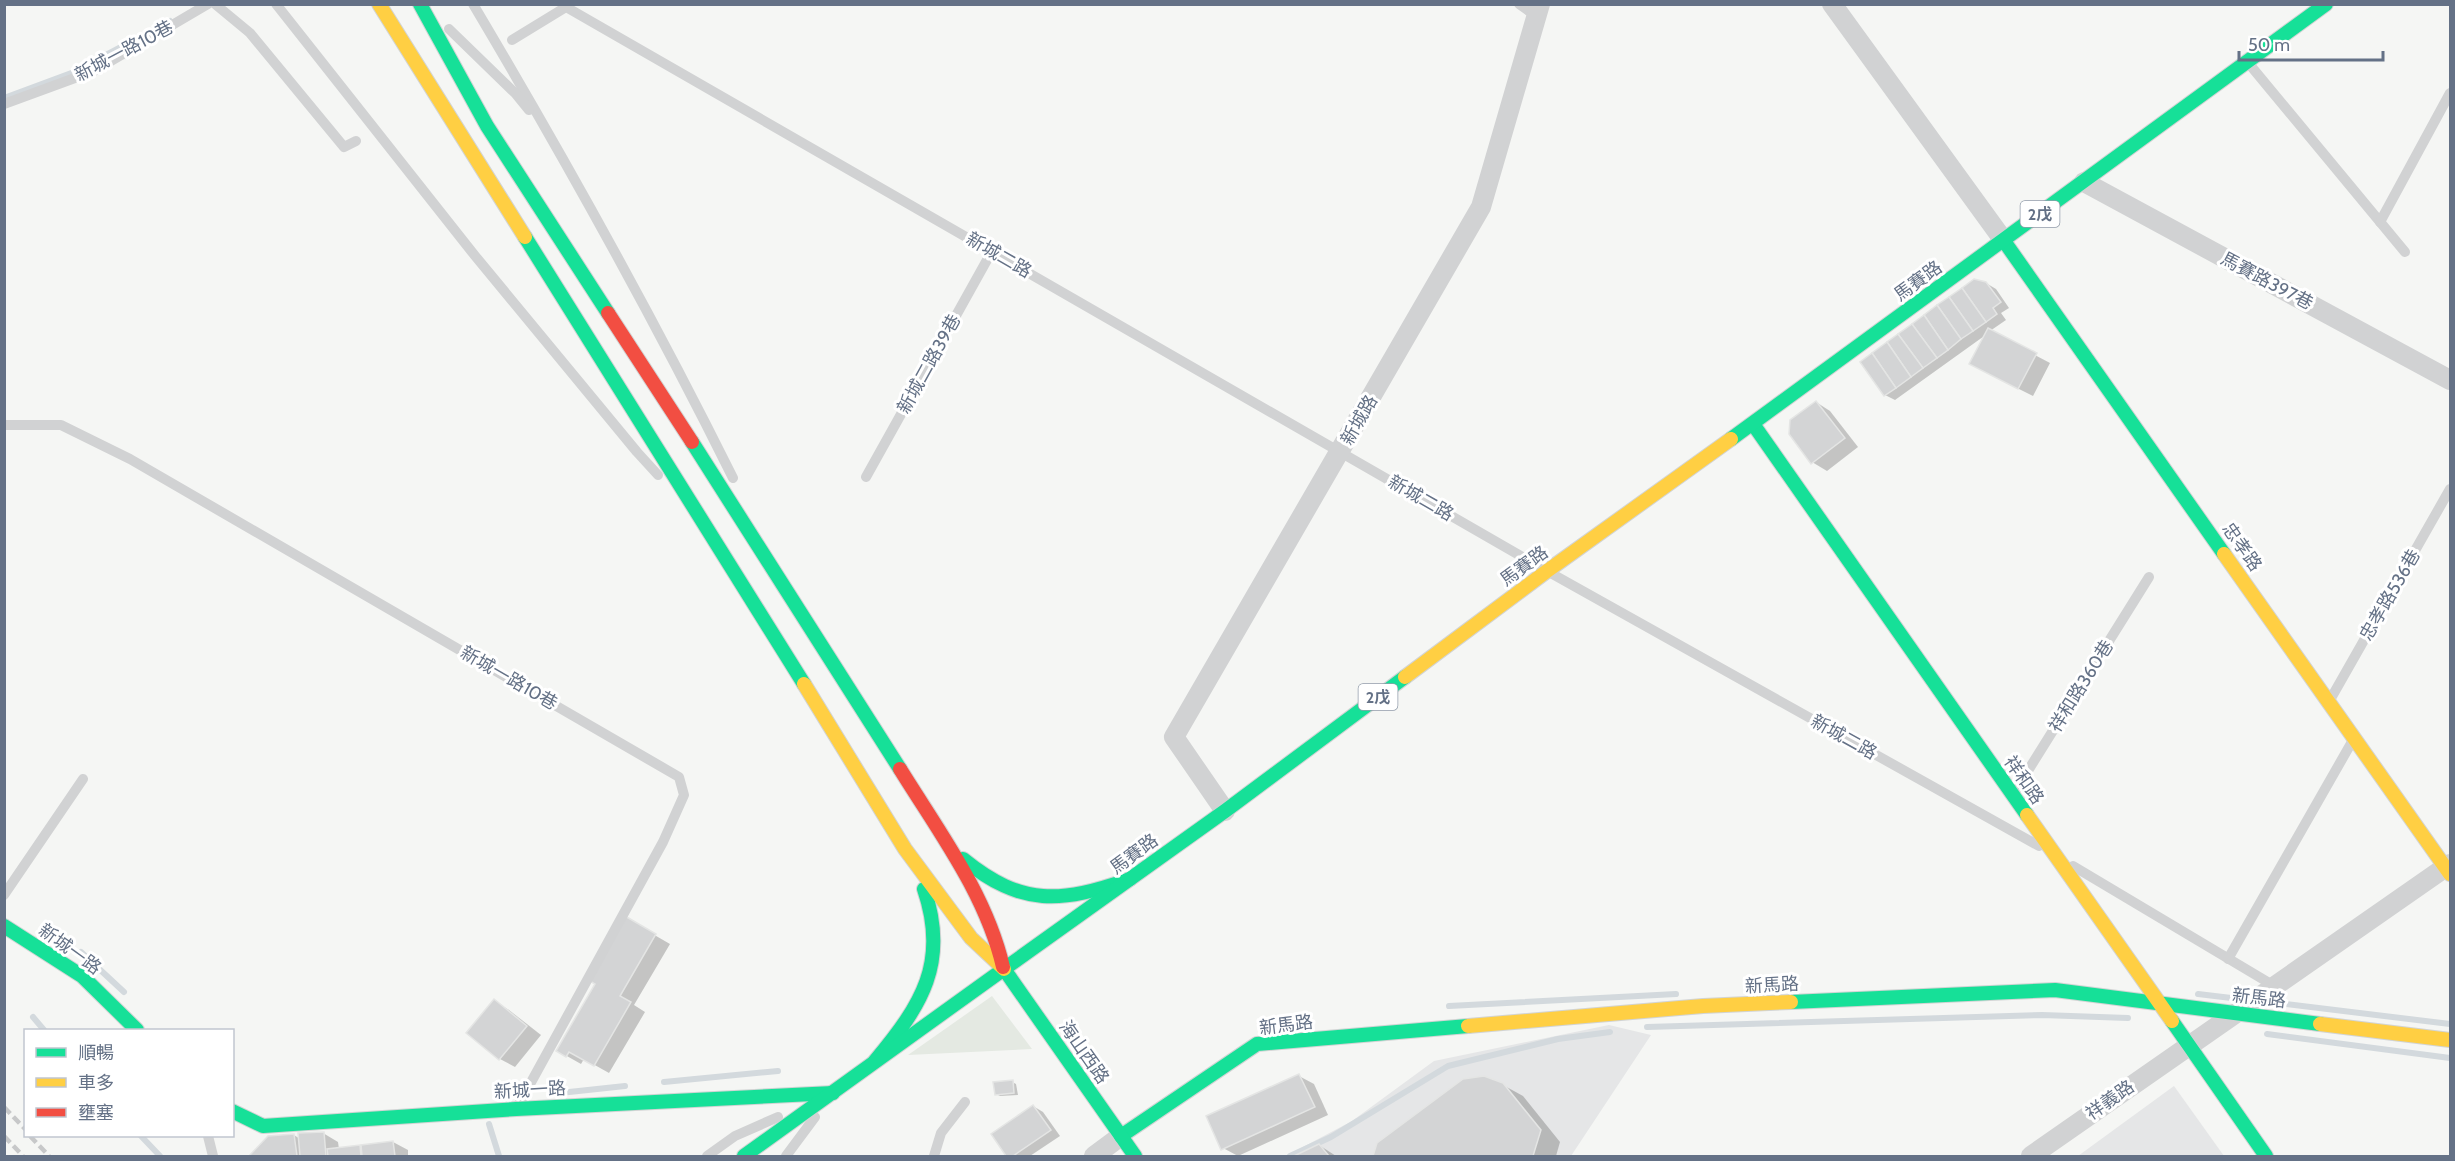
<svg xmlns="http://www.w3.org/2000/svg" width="2455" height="1161" viewBox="0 0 2455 1161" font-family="Cabin,'Noto Sans TC',sans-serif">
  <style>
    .built { fill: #e5e6e7 }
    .green { fill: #e4e9e2 }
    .shadow { fill: #0003 }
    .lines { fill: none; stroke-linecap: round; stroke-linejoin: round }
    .stream { stroke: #d3d9dd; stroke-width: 6 }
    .building { fill: #d3d4d5; stroke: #e4e5e4; stroke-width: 1.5 }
    .fast-casing { stroke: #d2d4d4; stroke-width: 16 }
    .slow-casing { stroke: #d2d4d4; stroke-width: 16 }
    .jam-casing { stroke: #d2d4d4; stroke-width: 16 }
    .lane { stroke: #d1d2d3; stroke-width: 10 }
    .street { stroke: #d1d2d3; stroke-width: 20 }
    .fast { stroke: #16e098; stroke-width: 14 }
    .slow { stroke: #ffcf43; stroke-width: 14 }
    .jam { stroke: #f24e42; stroke-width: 14 }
    .rail { stroke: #c7c8c9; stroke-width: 4.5; stroke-dasharray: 9 4.5; stroke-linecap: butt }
    .labels { text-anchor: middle; stroke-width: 6; stroke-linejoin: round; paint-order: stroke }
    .shield { fill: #fff; stroke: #929caa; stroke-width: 1.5 }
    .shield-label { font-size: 16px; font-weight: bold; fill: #647186 }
    .street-label { font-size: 18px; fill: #647186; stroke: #fff }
  </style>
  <rect width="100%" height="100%" fill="#f5f6f4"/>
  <!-- built -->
  <g class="built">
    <path d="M1609,1025L1651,1035L1571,1156H1286L1352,1121L1434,1061Z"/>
    <path d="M2174,1086L2224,1156H2078Z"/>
  </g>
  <!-- green -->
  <path class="green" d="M992,996L1032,1049L908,1055Z"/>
  <!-- shadow -->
  <g class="shadow">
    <path d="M1986,283L1996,289L2009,308L2001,313L2006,320L1990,331L2050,363L2033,396L1985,372L1987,334L1895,400L1885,395Z"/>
    <path d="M1816,402L1830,411L1858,447L1827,471L1812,462Z"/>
    <path d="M625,918L670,944L634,1005L645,1012L609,1073L584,1059L581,1064L558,1051L597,984Z"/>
    <path d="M494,1001L509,1010L541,1035L515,1067L500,1059Z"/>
    <path d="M1299,1076L1314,1084L1328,1115L1238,1156L1223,1148Z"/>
    <path d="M1012,1082L1016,1084L1018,1095L1000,1096L996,1094Z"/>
    <path d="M1503,1085L1523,1096L1560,1142L1556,1156H1374L1379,1144Z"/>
    <path d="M1033,1106L1043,1112L1060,1136L1030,1156H1008L993,1134Z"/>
    <path d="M323,1133L338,1142L339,1149L359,1147L363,1149L393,1142L408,1150V1156H251L268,1137L294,1135L300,1139Z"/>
    <path d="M1319,1145L1336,1156H1298Z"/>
  </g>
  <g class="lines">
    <!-- stream -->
    <g class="stream">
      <path d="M4,98L74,72L170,21"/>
      <path d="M81,952L124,992"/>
      <path d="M2198,994L2248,1000"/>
      <path d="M2261,1001L2450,1024"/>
      <path d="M1449,1006L1676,994"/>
      <path d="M33,1017L44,1030"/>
      <path d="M1647,1027L2042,1015L2128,1018"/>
      <path d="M2267,1034L2450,1058"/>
      <path d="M664,1082L778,1071"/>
      <path d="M560,1093L625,1086"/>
      <path d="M489,1124L499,1156"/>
      <path d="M141,1136L160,1156"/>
      <path d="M1290,1156L1331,1137L1448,1066L1558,1039L1610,1032"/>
    </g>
  </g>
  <!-- building -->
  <g class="building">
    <path d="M1974,279L1986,282L2001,302L1993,308L1997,314L1986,322L1962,288Z"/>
    <path d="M1962,288L1986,322L1973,331L1949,297Z"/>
    <path d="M1949,297L1973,331L1961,339L1937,305Z"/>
    <path d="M1937,305L1961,339L1948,350L1924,315Z"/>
    <path d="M1924,315L1948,350L1937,358L1912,324Z"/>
    <path d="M1912,324L1937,358L1923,368L1898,334Z"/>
    <path d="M1988,328L2037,353L2018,389L1969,364Z"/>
    <path d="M1898,334L1923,368L1911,377L1887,342Z"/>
    <path d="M1887,342L1911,377L1896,388L1872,353Z"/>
    <path d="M1872,353L1896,388L1884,396L1860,362Z"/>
    <path d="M1816,401L1845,438L1811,464L1789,434L1790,420Z"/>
    <path d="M625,916L656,934L620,996L631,1002L594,1066L569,1052L566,1057L556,1051L595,984L588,980Z"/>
    <path d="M494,999L527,1026L499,1060L466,1033Z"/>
    <path d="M1299,1074L1315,1107L1221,1150L1206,1116Z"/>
    <path d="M1484,1076L1503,1083L1541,1130L1533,1156H1373L1377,1143L1463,1079Z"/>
    <path d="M1013,1080L1014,1093L995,1095L993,1082Z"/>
    <path d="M1033,1105L1051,1130L1013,1156H1006L991,1134Z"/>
    <path d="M324,1132L326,1156H300L298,1133Z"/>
    <path d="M294,1134L297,1156H249L268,1136Z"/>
    <path d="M393,1141L395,1156H362L361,1145Z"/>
    <path d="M1319,1144L1329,1156H1294Z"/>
    <path d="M360,1145L361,1156H328L327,1149Z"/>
  </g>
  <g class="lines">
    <!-- fast casing -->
    <g class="fast-casing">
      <g id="fast">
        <path d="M420,4L487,126L608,313"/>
        <path d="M525,237L804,684"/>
        <path d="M2004,241L2224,554"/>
        <path d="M1753,424L2027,815"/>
        <path d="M1731,439L2326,4"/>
        <path d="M692,442L900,769"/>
        <path d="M963,859C1022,907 1061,903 1130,879"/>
        <path d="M4,926L82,976L137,1030"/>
        <path d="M1791,1002L2055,990L2320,1024"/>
        <path d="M2172,1021L2266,1156"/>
        <path d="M875,1061C922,1005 949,962 924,889"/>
        <path d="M232,1111L263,1126L516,1109L833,1093"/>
        <path d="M1121,1136L1257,1044L1468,1026"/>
        <path d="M744,1156L1004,969"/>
        <path d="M1135,1156L1004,969L1225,811L1405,677"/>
      </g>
    </g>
    <!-- slow casing -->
    <g class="slow-casing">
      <g id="slow">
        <path d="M379,4L525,237"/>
        <path d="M2224,554L2450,874"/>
        <path d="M1405,677L1547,571L1731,439"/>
        <path d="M804,684L905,849L971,938L1004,969"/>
        <path d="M2027,815L2172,1021"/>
        <path d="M2320,1024L2450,1040"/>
        <path d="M1468,1026L1703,1006L1791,1002"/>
      </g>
    </g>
    <!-- jam casing -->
    <g class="jam-casing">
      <g id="jam">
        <path d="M608,313L692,442"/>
        <path d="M900,769C939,832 986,894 1003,967"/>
      </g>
    </g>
    <!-- lane -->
    <g class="lane">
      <path d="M215,4L250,33L344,147L356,141"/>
      <path d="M276,4L476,257L637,452L658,475"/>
      <path d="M473,4C565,159 653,317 733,478"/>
      <path d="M1519,4L1536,16"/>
      <path d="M566,7L1547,571L2039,846"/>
      <path d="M449,29L516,94L529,110"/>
      <path d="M512,40L566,7L564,4"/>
      <path d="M2250,65L2405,252"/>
      <path d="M4,104L94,71L208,4"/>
      <path d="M2380,222L2450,93"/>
      <path d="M4,425H61L130,459L679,777L684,795L663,842L518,1106"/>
      <path d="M866,477L992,251"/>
      <path d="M2330,700L2450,489"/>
      <path d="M2014,793L2149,577"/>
      <path d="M2073,866L2276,987"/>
      <path d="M4,895L83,779"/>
      <path d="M2228,959L2353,740"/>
      <path d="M208,1136L213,1156"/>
      <path d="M707,1156L735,1136L778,1117"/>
      <path d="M786,1156L815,1117"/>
      <path d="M934,1156L941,1133L965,1102"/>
    </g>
    <!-- street -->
    <g class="street">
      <path d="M1832,4L2004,241"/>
      <path d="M2084,182L2450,380"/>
      <path d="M1225,811L1174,737L1481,207L1540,4"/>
      <path d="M1094,1156L1121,1136"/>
      <path d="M2031,1156L2450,864"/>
    </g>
    <!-- fast -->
    <use href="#fast" class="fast"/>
    <!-- slow -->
    <use href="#slow" class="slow"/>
    <!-- jam -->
    <use href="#jam" class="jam"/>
    <!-- rail -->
    <g class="rail">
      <path d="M4,1107L26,1130"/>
      <path d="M4,1136L23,1156"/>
      <path d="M30,1136L49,1156"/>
    </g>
  </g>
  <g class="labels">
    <!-- shield labels -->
    <g class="shield">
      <rect x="2020.5" y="201" width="39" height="26" rx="4.5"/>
      <rect x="1358.5" y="684" width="39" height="26" rx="4.5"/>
    </g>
    <g class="shield-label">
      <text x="2040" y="220">2戊</text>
      <text x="1378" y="703">2戊</text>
    </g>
    <!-- street labels -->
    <g class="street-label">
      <text transform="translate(124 51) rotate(-28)" y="6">新城一路10巷</text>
      <text transform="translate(999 255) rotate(30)" y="6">新城二路</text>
      <text transform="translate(1918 281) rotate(-36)" y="6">馬賽路</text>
      <text transform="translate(2267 281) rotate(28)" y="6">馬賽路397巷</text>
      <text transform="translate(929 364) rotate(-61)" y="6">新城二路39巷</text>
      <text transform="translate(1359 420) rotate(-60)" y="6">新城路</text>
      <text transform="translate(1421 498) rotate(30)" y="6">新城二路</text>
      <text transform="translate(2242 547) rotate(55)" y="6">忠孝路</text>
      <text transform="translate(1524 566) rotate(-36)" y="6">馬賽路</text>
      <text transform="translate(2390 595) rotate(-60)" y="6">忠孝路536巷</text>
      <text transform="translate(509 678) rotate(30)" y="6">新城一路10巷</text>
      <text transform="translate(2081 686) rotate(-58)" y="6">祥和路360巷</text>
      <text transform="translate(1844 737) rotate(29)" y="6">新城二路</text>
      <text transform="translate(2024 780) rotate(55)" y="6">祥和路</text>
      <text transform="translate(1134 854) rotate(-36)" y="6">馬賽路</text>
      <text transform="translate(70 949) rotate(36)" y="6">新城一路</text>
      <text transform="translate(1772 985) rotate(-3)" y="6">新馬路</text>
      <text transform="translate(2259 998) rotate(7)" y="6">新馬路</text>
      <text transform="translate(1286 1025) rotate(-7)" y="6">新馬路</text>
      <text transform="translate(1084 1052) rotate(55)" y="6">海山西路</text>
      <text transform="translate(530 1090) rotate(-3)" y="6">新城一路</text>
      <text transform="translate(2110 1100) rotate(-35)" y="6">祥義路</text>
    </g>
  </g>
  <!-- border -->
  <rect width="2455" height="1161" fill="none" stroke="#647186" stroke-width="12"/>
  <!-- legend -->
  <rect x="24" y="1029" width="210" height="108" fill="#ffffff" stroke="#c1c6cf" stroke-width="1.5"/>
  <rect x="36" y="1048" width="30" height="9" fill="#16e098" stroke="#c1c6cf" stroke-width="1.5"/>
  <text x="78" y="1059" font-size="18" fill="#647186">順暢</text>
  <rect x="36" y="1078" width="30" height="9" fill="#ffcf43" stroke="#c1c6cf" stroke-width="1.5"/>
  <text x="78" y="1089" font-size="18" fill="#647186">車多</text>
  <rect x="36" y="1108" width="30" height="9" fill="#f24e42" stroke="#c1c6cf" stroke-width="1.5"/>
  <text x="78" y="1119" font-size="18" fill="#647186">壅塞</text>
  <!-- scale -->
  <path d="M2239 51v9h144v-9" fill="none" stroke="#647186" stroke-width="3"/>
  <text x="2248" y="51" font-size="18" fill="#647186" stroke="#ffffff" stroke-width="4.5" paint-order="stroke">50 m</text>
</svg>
